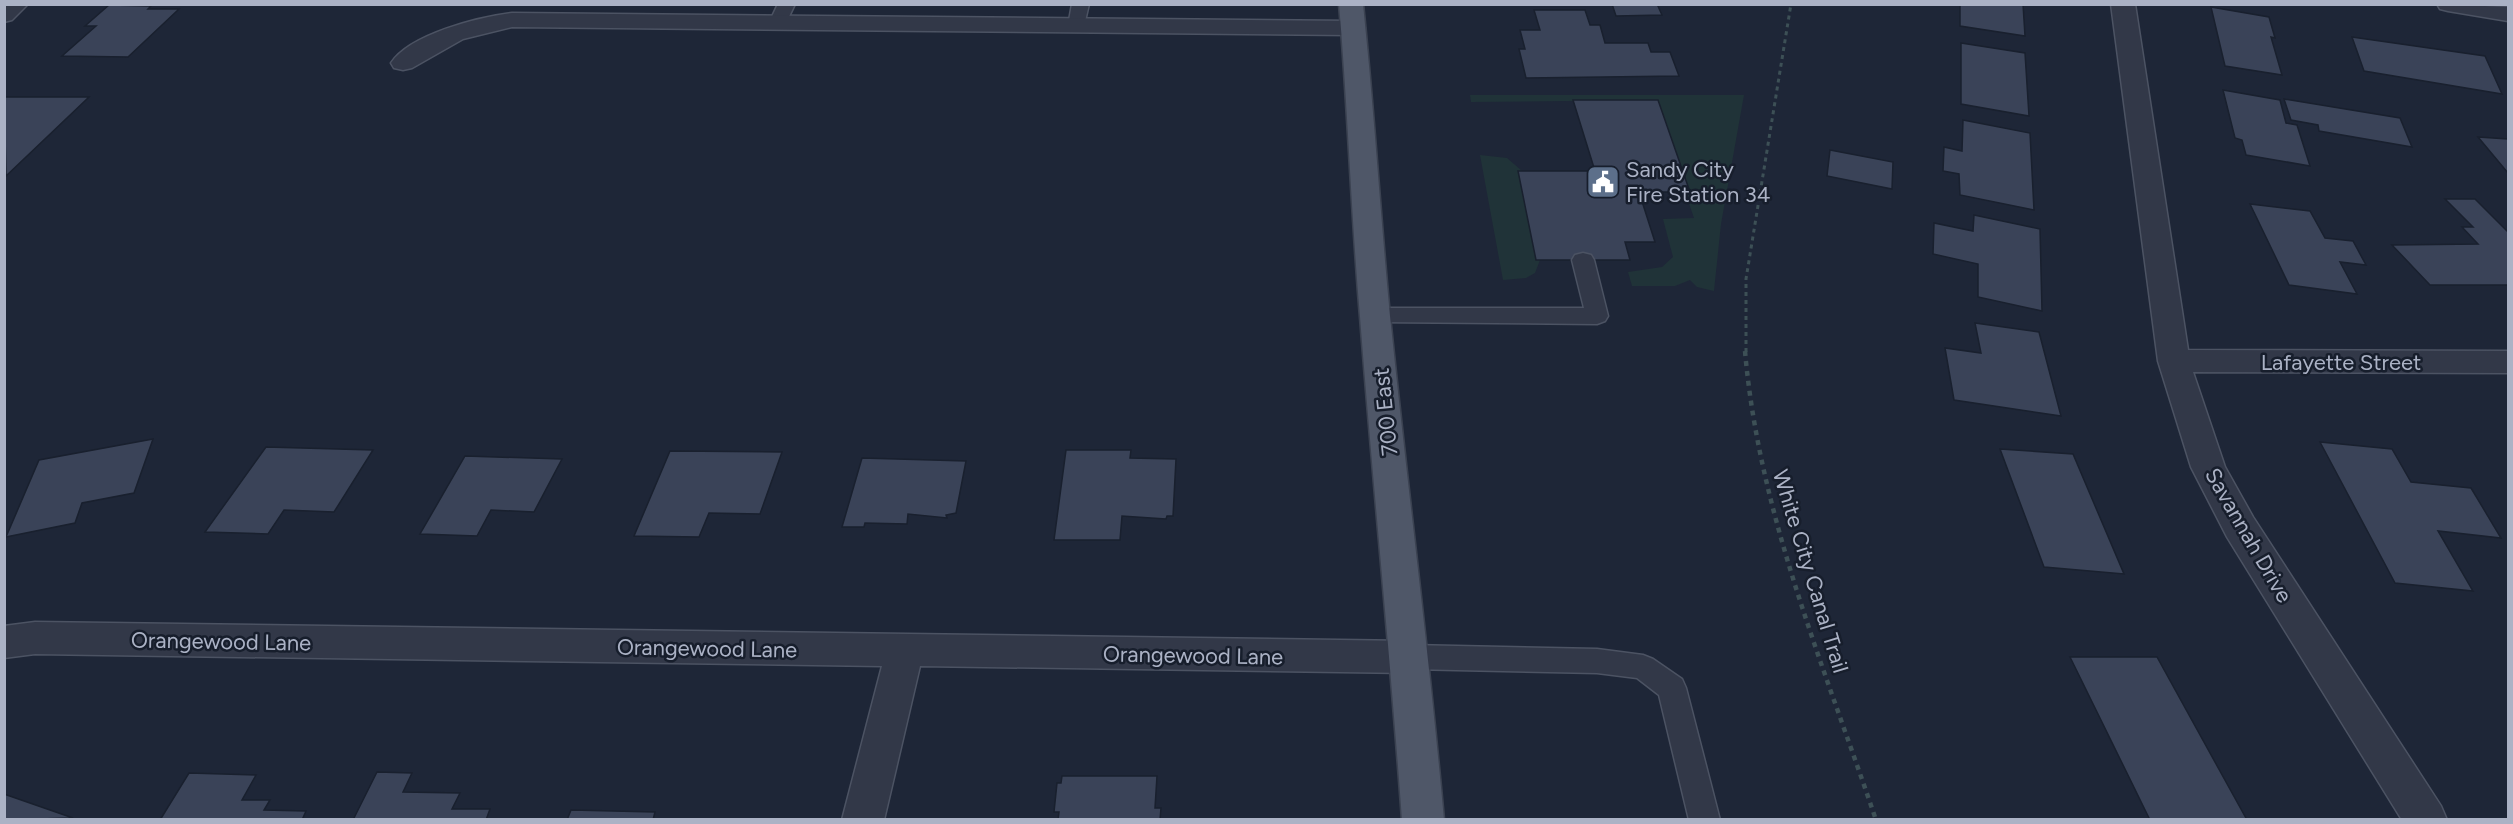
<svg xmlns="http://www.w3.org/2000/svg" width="2513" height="824" viewBox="0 0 2513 824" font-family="Figtree,sans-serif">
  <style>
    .green { fill: #203338 }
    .building { fill: #3a4358; stroke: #19202e; stroke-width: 1.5 }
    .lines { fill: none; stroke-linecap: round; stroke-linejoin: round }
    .service-casing { stroke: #4c5363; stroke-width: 3 }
    .minor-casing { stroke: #4c5363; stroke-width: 3 }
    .primary-casing { stroke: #3b4251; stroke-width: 3 }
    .path-far1 { stroke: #3d5056; stroke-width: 3; stroke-dasharray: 4 4; stroke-linecap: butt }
    .path { stroke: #3d5056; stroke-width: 4.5; stroke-dasharray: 5 5; stroke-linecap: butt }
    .service { fill: #323848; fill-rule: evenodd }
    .minor { fill: #323848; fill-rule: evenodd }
    .primary { fill: #4f5768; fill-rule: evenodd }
    .labels { text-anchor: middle; stroke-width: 5; stroke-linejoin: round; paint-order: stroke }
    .poi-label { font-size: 22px; fill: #abb2c5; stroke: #171e2c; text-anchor: start }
    .street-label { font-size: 22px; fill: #abb2c5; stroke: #171e2c }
  </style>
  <rect width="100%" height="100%" fill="#1e2637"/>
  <!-- green -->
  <g class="green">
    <path d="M1470,95H1744L1721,224L1714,291L1697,287L1690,280L1675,286H1632L1628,272L1662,267L1673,257L1663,219L1694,218L1685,192H1690L1658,100L1471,102Z"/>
    <path d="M1480,155L1507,158L1522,171L1518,172L1536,259L1540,260L1535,273L1526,278L1503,280Z"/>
  </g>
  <!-- building -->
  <g class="building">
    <path d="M1612,4H1657L1662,15L1616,16Z"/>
    <path d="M1960,4H2023L2025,36L1960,26Z"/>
    <path d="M109,5L151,6L148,9H179L128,57L62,56L96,26H85Z"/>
    <path d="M2211,7L2269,17L2275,38L2271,37L2282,75L2225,66Z"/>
    <path d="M1534,10H1585L1590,25H1600L1605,43H1648L1651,52H1670L1679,76L1526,78L1519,49H1525L1520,30H1540Z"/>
    <path d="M2352,37L2485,56L2502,94L2364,71Z"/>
    <path d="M1961,43L2025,53L2029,116L1961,104Z"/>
    <path d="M2223,90L2280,100L2286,123L2297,125L2310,166L2246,155L2242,140L2235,138Z"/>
    <path d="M4,97H89L6,176Z"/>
    <path d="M2284,99L2400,118L2412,147L2319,131L2318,125L2291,120Z"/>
    <path d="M1573,100H1658L1690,192H1639L1655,242H1625L1630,260H1536L1518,171H1595Z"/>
    <path d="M1963,120L2030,133L2034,210L1960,195L1959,174L1943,171L1944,147L1962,151Z"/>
    <path d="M2478,137L2508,139V173Z"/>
    <path d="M1830,150L1893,162L1892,189L1827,176Z"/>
    <path d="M2445,199H2475L2508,232V285H2430L2392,245L2478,244L2462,227H2473Z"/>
    <path d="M2250,204L2310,211L2325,238L2353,241L2366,265L2340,262L2357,294L2289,285Z"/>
    <path d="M1974,215L2040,229L2042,311L1978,297V264L1933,254L1934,223L1973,231Z"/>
    <path d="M1975,323L2039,332L2061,416L1954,400L1945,348L1981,353Z"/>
    <path d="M153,439L134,493L82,503L75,523L6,537L39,460Z"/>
    <path d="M2320,442L2392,449L2411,482L2471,488L2501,538L2438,531L2473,591L2395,583Z"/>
    <path d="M266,447L373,450L334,512L284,510L268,534L205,532Z"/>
    <path d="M2000,449L2073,454L2124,574L2044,567Z"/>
    <path d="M1066,450H1131L1130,458L1176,459L1173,516H1167L1166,519L1122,516L1120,540H1054Z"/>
    <path d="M670,451L782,452L760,514L709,513L699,537L634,536Z"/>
    <path d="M465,456L562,459L534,512L491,510L477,536L420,534Z"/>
    <path d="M862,458L966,461L956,513L946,515L947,518L908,514L907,524L865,523L864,527H842Z"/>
    <path d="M2070,657H2157L2247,820H2150Z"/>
    <path d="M377,772L412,773L403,792L460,793L452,809H490L486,820H353Z"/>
    <path d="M189,773L256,775L242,800H270L264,810L306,811L302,820H160Z"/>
    <path d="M1062,776H1157L1155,808H1161L1160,820H1058L1059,812H1054L1057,783H1061Z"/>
    <path d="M4,794L73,818L4,820Z"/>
    <path d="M571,810L655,812L653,820H567Z"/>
  </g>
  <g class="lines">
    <!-- service casing -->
    <g class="service-casing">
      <g id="service">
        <path d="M778,4H795L784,27L778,28L769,23Z"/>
        <path d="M1072,4H1089L1083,30H1071L1068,26Z"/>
        <path d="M1583,253L1591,255L1594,260L1608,316L1605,321L1597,324L1375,322L1367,320L1364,315L1367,310L1375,308H1584L1572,260L1575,255Z"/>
        <path d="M1410,645L1597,649L1643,655L1653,659L1682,679L1686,688L1720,820H1689L1659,695L1637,678L1597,673L1410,669L1400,665L1396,657L1400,649Z"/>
      </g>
    </g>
    <!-- minor casing -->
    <g class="minor-casing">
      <g id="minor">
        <path d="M4,4H28L12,20L4,22Z"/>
        <path d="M2111,4H2135L2188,350L2508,351V373L2193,372L2225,467L2253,517L2441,806L2447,820H2402L2227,537L2191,467L2158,361Z"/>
        <path d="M2437,4L2508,7V21L2448,11L2440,9Z"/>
        <path d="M512,13L1353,21L1362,23L1365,28L1362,33L1353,35L512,27L463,39L412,68L403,70L394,68L391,63C410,34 479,17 512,13Z"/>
        <path d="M35,622L1410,641L1424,645L1429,657L1424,669L1410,673L920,666L884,820H842L882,666L35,654L4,658V626Z"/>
      </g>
    </g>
    <!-- primary casing -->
    <g class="primary-casing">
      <path id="primary" d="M1339,4H1363C1374,108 1380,212 1390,316C1407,484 1429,651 1444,820H1402C1390,652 1373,485 1360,317C1351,213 1348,109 1339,4Z"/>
    </g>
    <!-- path-far1 -->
    <path class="path-far1" d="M1746,352V279L1791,4"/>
    <!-- path -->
    <path class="path" d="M1745,351C1759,514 1824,666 1876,820"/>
    <!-- service -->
    <use href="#service" class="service"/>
    <!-- minor -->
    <use href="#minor" class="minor"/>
    <!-- primary -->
    <use href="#primary" class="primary"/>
  </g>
  <!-- icons -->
  <defs>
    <g id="civic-square" transform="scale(1.725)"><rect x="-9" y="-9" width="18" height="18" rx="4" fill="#5c6f8a" stroke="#171e2c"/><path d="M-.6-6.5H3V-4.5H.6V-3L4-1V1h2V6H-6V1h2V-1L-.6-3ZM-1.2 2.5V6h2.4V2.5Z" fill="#fff"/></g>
  </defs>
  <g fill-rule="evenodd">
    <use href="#civic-square" x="1603" y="182"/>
  </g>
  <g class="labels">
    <!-- poi labels -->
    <g class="poi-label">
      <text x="1626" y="177">Sandy City<tspan x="1626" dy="25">Fire Station 34</tspan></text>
    </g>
    <!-- street labels -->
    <g class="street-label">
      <text x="2341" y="370">Lafayette Street</text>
      <text transform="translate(1385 412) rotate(-96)" y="8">700 East</text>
      <text transform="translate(2249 535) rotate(60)" y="8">Savannah Drive</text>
      <text transform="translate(1811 571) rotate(73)" y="8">White City Canal Trail</text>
      <text transform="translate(221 641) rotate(1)" y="8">Orangewood Lane</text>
      <text transform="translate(707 648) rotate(1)" y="8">Orangewood Lane</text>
      <text transform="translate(1193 655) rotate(1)" y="8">Orangewood Lane</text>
    </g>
  </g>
  <!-- border -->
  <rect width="2513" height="824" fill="none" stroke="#abb2c5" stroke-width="12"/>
</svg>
